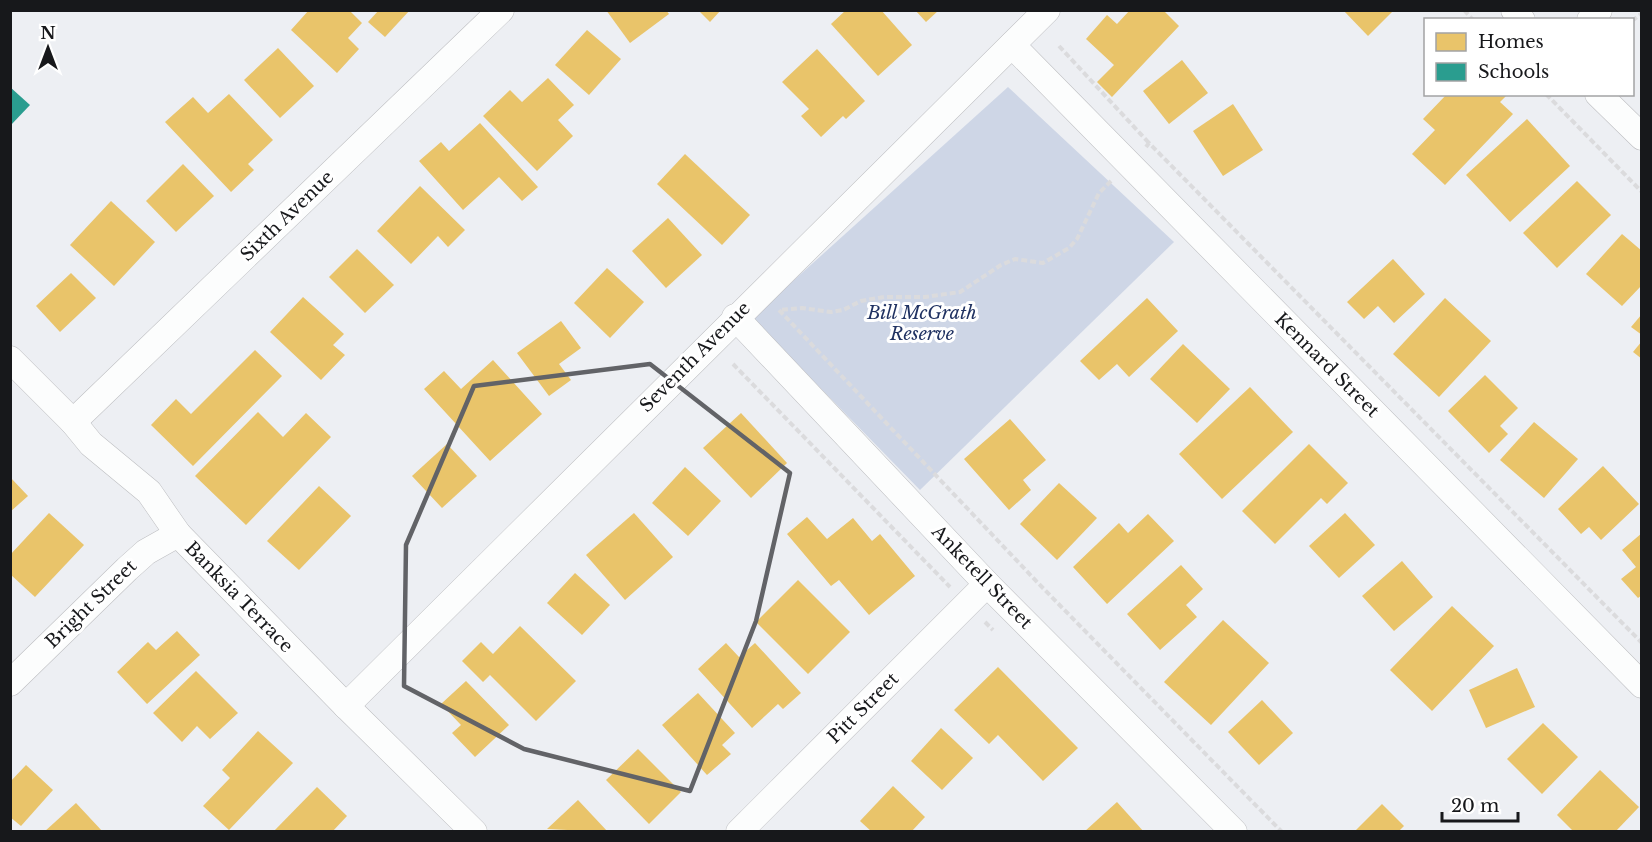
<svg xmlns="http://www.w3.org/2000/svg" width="1652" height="842" viewBox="0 0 1652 842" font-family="'Libre Baskerville',serif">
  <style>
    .green { fill: #ced6e6 }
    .homes { fill: #e9c46a }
    .schools { fill: #2a9d8f }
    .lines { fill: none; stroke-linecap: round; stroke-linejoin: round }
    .street-casing { stroke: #bdbec1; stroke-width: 27 }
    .path { stroke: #dbdbdd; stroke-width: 4; stroke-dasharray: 6 3; stroke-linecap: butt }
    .street { stroke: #fcfdfd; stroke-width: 26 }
    .marked { fill: none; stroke: #626367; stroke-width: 4.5; stroke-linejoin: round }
    .labels { text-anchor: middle; stroke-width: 6; stroke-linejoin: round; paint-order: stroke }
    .street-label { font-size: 18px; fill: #17181b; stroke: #fff }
    .park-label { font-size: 18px; font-style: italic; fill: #203262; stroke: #fff }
  </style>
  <rect width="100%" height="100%" fill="#edeff3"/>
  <!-- green -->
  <path class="green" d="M1008,87L1174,242L920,490L752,318Z"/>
  <!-- homes -->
  <g class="homes">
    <path d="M309,10H349L362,23L348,38L359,49L337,73L291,30Z"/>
    <path d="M379,10H410L385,37L368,22Z"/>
    <path d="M606,10H666L669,14L630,43Z"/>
    <path d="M698,10H721L710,22Z"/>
    <path d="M846,10H881L912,45L878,76L831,24Z"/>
    <path d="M915,10H939L926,22Z"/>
    <path d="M1130,10H1163L1179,26L1112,97L1097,82L1114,65L1086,39L1107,15L1117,24Z"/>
    <path d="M1343,10H1394L1368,36Z"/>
    <path d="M587,30L621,59L589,95L555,65Z"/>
    <path d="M278,48L314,86L280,118L244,80Z"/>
    <path d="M817,49L865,101L846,119L843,116L821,137L801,116L809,109L782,82Z"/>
    <path d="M1182,60L1208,93L1169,124L1143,91Z"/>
    <path d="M548,78L574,105L558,120L573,136L537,171L483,116L510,90L522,102Z"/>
    <path d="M229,94L273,140L248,164L254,170L231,192L165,122L193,97L208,113Z"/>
    <path d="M1447,94H1504L1506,96L1500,102L1513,114L1445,185L1412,154L1435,130L1423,119Z"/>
    <path d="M1233,104L1263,150L1223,176L1193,131Z"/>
    <path d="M1527,119L1570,166L1510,222L1466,175Z"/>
    <path d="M480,123L538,187L522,201L499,177L463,210L419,161L441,142L449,151Z"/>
    <path d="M685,154L750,215L722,245L657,184Z"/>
    <path d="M183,164L214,196L176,232L146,201Z"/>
    <path d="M1577,181L1611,215L1557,268L1523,233Z"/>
    <path d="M420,186L465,230L448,247L438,236L411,264L377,231Z"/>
    <path d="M111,201L155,242L114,286L70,245Z"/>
    <path d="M668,218L702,255L666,288L632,251Z"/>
    <path d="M1622,234L1642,251V285L1622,306L1586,274Z"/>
    <path d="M357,249L394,285L365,313L329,277Z"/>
    <path d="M1393,259L1425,294L1394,323L1378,306L1364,319L1347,302Z"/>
    <path d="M607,268L644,302L610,338L574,303Z"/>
    <path d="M71,273L96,298L60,332L36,306Z"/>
    <path d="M303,297L344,334L333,345L345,355L321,380L270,332Z"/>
    <path d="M1147,298L1178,331L1129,377L1117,364L1099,380L1080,361Z"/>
    <path d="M1445,298L1491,341L1439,397L1393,354Z"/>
    <path d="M1642,314V335L1631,327Z"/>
    <path d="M561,321L581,348L559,364L571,380L549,396L517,353Z"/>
    <path d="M1642,341V359L1633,352Z"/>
    <path d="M1183,344L1230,389L1197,423L1150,379Z"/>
    <path d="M255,350L282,376L193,466L151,425L176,399L191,414Z"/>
    <path d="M493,360L542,414L490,461L424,389L444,371L461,389Z"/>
    <path d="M1485,375L1518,408L1500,426L1508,434L1489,453L1448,411Z"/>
    <path d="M1250,387L1293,432L1222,499L1179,454Z"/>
    <path d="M258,412L283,437L306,413L331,437L246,525L195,476Z"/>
    <path d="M741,413L787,463L751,498L703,448Z"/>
    <path d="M1010,419L1046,460L1023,480L1031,490L1009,510L964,459Z"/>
    <path d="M1534,422L1578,459L1544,498L1500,460Z"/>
    <path d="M447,444L477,476L442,508L412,476Z"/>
    <path d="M1309,444L1348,483L1327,504L1321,498L1275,544L1242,511Z"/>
    <path d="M1603,466L1639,504L1601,540L1589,527L1581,534L1558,509Z"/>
    <path d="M685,467L721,501L688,536L652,503Z"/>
    <path d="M10,477L28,496L10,512Z"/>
    <path d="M1059,483L1097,518L1057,560L1020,524Z"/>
    <path d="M319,486L351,516L299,570L267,541Z"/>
    <path d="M49,513L84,545L35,597L10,574V555Z"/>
    <path d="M634,513L673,557L625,600L586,555Z"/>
    <path d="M1345,513L1375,545L1339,578L1309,546Z"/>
    <path d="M1148,514L1174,541L1107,604L1073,567L1119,523L1128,533Z"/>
    <path d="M807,517L827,539L853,518L872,541L880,534L915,576L869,615L839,580L831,586L787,534Z"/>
    <path d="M1642,533V595L1638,598L1621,579L1636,567L1622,550Z"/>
    <path d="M1402,561L1433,597L1394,631L1362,596Z"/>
    <path d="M1181,565L1203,589L1186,605L1197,617L1160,650L1127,614Z"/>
    <path d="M575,573L610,605L582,635L547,603Z"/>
    <path d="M798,580L850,632L808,674L756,622Z"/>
    <path d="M1452,606L1494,646L1432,711L1390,670Z"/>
    <path d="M1223,620L1269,663L1211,725L1164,682Z"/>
    <path d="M520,626L576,681L536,721L490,675L483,682L462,661L481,642L493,654Z"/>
    <path d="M177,631L200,655L147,704L117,672L148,642L156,650Z"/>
    <path d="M726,643L739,657L755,643L801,693L783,709L778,704L752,728L698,669Z"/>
    <path d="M998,667L1078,748L1043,781L998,735L989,744L954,710Z"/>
    <path d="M1517,668L1535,707L1486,728L1469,690Z"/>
    <path d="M196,671L238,713L210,739L197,726L182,742L153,713Z"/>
    <path d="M466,681L509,725L475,757L452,733L461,725L441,704Z"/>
    <path d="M698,693L735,733L722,745L731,754L707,775L662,725Z"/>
    <path d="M1262,700L1293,733L1259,765L1228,732Z"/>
    <path d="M1543,723L1578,757L1542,794L1507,759Z"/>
    <path d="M941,728L973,758L942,790L911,761Z"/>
    <path d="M258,731L293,763L229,830L203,806L230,778L222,770Z"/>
    <path d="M638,749L681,792L649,824L606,780Z"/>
    <path d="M26,765L53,790L21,826L10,817V782Z"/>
    <path d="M1600,770L1639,807L1615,832H1574L1557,815Z"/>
    <path d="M893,786L925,817L911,832H872L860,821Z"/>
    <path d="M317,787L347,816L332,832H273Z"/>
    <path d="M578,800L608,832L547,829Z"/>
    <path d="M1117,802L1144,832H1084Z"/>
    <path d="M76,803L103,832H44Z"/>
    <path d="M1382,804L1404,826L1398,832H1354Z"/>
  </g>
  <!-- schools -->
  <path class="schools" d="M10,87L30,105L10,126Z"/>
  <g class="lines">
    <!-- street casing -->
    <g class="street-casing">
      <g id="street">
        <path d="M1514,10L1522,20"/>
        <path d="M1590,20L1599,10"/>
        <path d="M1012,45L1642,685"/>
        <path d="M1598,94L1642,137"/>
        <path d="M735,317L987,584L1234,832"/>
        <path d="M10,359L73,422L91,444L149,492L178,534L346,706L474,832"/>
        <path d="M73,422L501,10"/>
        <path d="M10,683L127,569L146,552L178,534"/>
        <path d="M346,706L1047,10"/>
        <path d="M739,832L987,584"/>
      </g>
    </g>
    <!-- path -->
    <g class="path">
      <path d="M1464,10L1473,20"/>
      <path d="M1632,21L1642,13"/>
      <path d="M1059,46L1149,143"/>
      <path d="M1546,94L1642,192"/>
      <path d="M1146,147L1149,143L1642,643"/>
      <path d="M1111,181L1099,193L1077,239L1069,248L1043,263L1015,259L1001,265L960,292L925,297H884L861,301L843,310L831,312L802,308L779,310L1039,584L1282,832"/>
      <path d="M733,364L950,587"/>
      <path d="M985,622L993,630"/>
    </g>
    <!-- street -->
    <use href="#street" class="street"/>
  </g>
  <!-- marked area -->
  <path class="marked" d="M650,364L790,473L756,621L690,791L524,749L404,686L406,545L474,386Z"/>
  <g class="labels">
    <!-- street labels -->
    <g class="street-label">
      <text transform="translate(287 216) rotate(-44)" y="6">Sixth Avenue</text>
      <text transform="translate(695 357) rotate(-45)" y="6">Seventh Avenue</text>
      <text transform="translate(1327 365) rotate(45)" y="6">Kennard Street</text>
      <text transform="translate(982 577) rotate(46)" y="6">Anketell Street</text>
      <text transform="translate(239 597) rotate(46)" y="6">Banksia Terrace</text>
      <text transform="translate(91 604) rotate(-44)" y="6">Bright Street</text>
      <text transform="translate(863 708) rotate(-45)" y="6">Pitt Street</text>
    </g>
    <!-- park labels -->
    <g class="park-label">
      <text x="922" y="319">Bill McGrath<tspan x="922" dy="21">Reserve</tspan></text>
    </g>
  </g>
  <!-- border -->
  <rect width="1652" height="842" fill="none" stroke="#17181b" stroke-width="24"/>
  <!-- legend -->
  <rect x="1424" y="18" width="210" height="78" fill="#ffffff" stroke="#a2a3a4" stroke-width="1.5"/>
  <rect x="1436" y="33" width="30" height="18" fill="#e9c46a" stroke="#a2a3a4" stroke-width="1.5"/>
  <text x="1478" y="48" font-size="18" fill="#17181b">Homes</text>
  <rect x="1436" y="63" width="30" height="18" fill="#2a9d8f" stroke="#a2a3a4" stroke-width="1.5"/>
  <text x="1478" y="78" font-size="18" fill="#17181b">Schools</text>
  <!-- north arrow -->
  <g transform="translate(48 48)" stroke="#ffffff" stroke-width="4.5" paint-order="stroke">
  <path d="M0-4.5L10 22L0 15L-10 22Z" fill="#17181b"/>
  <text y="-9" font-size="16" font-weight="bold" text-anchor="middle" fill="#17181b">N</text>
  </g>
  <!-- scale -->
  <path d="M1442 812v9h76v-9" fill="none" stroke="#17181b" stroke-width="3"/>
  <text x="1451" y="812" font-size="18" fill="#17181b" stroke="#ffffff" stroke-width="4.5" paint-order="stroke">20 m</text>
</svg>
